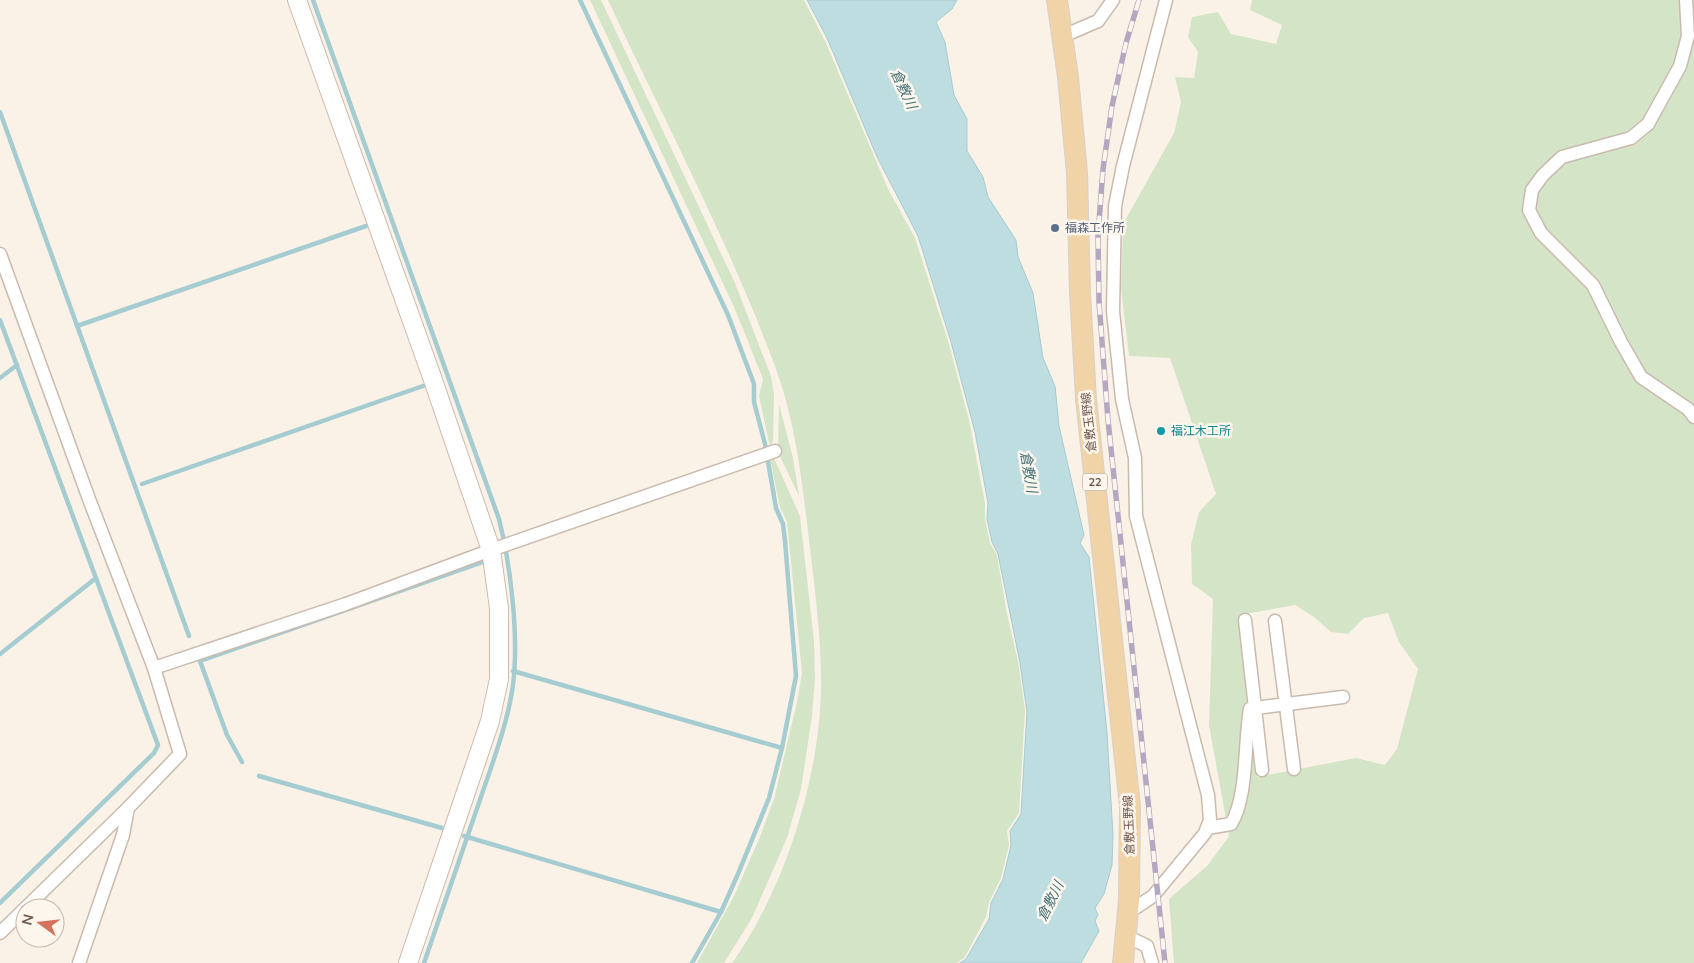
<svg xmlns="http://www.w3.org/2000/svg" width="1694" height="963" viewBox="0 0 1694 963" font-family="Mulish,'Noto Sans JP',sans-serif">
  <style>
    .green { fill: #d4e5c7; fill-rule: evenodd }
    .water { fill: #bedde1; stroke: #a5ccd1 }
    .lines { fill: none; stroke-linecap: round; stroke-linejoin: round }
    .stream { stroke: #a5ccd1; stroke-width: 4.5 }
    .street-casing { stroke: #cabaae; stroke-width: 15 }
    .secondary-casing { stroke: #ccbaad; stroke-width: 20 }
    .primary-casing { stroke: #d7d1ce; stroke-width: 22 }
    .street { stroke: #fff; stroke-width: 12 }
    .secondary { stroke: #fff; stroke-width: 18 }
    .primary { stroke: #f0d3a7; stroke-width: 20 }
    .rail-casing { stroke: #b4a7c2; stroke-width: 5.5 }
    .rail { stroke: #fdf6ed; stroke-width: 4; stroke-dasharray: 11; stroke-linecap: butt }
    .service-dot { fill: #5c6f8a; stroke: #fdf6ed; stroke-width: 2 }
    .culture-dot { fill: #0f9aa8; stroke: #fdf6ed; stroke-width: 2 }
    .labels { text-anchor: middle; stroke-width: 5; stroke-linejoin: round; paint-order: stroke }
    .shield { fill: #fdf6ed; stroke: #9a887e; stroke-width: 1 }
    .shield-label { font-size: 11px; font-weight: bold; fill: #70594f }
    .service-label { font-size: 12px; fill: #4e5e75; stroke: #fdf6ed; text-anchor: start }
    .street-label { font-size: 12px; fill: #70594f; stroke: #fdf6ed }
    .culture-label { font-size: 12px; fill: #0d838f; stroke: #fdf6ed; text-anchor: start }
    .water-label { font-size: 14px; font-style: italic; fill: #47737a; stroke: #fdf6ed }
  </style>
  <rect width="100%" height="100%" fill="#faf2e7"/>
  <!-- green -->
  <g class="green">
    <path d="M590,0H601L735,283L771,376L774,394L773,442L770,447L759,396L763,379L734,307Z"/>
    <path d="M608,0H804L826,43L888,189L915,238L949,344L969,420L985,503V519L990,543L997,555L1007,614L1018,661L1025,710L1019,813L1007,831L1009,845L1001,878L989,902L986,917L965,957L957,963H732C784,890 818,783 821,693C822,642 815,591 809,540C802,482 796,424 776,369C729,242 665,122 608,0Z"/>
    <path d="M1252,0H1694V963H1174L1169,899L1208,865L1229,836L1209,725L1213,599L1192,584L1191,544L1199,512L1216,494L1170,358L1129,356L1121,289L1123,224L1174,133L1181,102L1175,77L1194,78L1198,52L1188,37L1192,17L1218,12L1231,34L1276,44L1282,25L1250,10ZM1295,605L1314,617L1331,632L1348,634L1364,618L1388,613L1399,642L1418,669L1397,749L1385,765L1356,758L1257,777L1240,615Z"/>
    <path d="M779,404L793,458L799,496L778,452Z"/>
    <path d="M774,458L800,516L814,641L815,677L812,716L801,789L787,838L752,918L724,963H697L734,896L759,839L774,799L797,702L802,673L787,522L780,507L770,459Z"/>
  </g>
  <!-- water -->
  <path class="water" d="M807,0H957L952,9L936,22L945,42L954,95L967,119V151L983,177L988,197L1016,240L1018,257L1033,293L1043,358L1055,386L1059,426L1084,535L1080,543L1089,557L1107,733L1113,835L1112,865L1104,894L1095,908L1098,915L1095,921L1099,931L1081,963H960L966,959L989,919L991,903L1003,879L1011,845L1010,831L1021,814L1027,712L1020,663L998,554L992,542L987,519L988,503L975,432L951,342L918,236L877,157L827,38Z"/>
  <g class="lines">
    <!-- stream -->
    <g class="stream">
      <path d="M313,0L499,519C511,567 519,637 513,685C508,721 495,756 483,791C464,848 443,906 424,963"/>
      <path d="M580,0L728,315L754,384V402L765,444L776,508L783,524L785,541L796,676L782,748L769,798L738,874L721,912L692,963"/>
      <path d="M0,112L189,636"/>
      <path d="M0,320L158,745L154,753L0,903"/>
      <path d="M77,326L366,226"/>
      <path d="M0,378L17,365"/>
      <path d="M142,484L423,386"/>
      <path d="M0,654L96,578"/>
      <path d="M513,671L782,748"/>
      <path d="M242,762L227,735L200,661L483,562"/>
      <path d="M259,776L442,828"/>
      <path d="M464,836L721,912"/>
    </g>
    <!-- street casing -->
    <g class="street-casing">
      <g id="street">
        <path d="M1686,0L1688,36L1680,66L1648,124L1631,138L1562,157L1543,175L1532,190L1529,210L1541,233L1593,285L1621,342L1641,377L1688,409L1694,417"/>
        <path d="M1063,36L1098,21L1113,0"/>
        <path d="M0,254L89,499L154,668L180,754L128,808L0,933"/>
        <path d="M1275,621L1294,769"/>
        <path d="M154,668L346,604L491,550L775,451"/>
        <path d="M1262,770L1255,708L1343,697"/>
        <path d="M1207,828L1231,824C1248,797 1244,742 1250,709L1255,708L1245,620"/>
        <path d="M1128,913L1153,896L1205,833L1210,820L1208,795L1136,516L1135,458L1122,399L1113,311L1115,206L1123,166L1166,0"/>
        <path d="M1126,936L1147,946L1152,963"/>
        <path d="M79,963L123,835L128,808"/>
      </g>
    </g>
    <!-- secondary casing -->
    <g class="secondary-casing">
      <path id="secondary" d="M297,0L432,377L491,550L499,608V679L490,721L408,963"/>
    </g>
    <!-- primary casing -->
    <g class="primary-casing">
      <path id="primary" d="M1057,0L1068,77L1077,173L1080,293L1086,399L1130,806L1129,900L1123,963"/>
    </g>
    <!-- street -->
    <use href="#street" class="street"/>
    <!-- secondary -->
    <use href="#secondary" class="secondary"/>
    <!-- primary -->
    <use href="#primary" class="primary"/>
    <!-- rail casing -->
    <g class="rail-casing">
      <path id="rail" d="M1139,0L1126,43L1112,106L1103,169L1098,235L1099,302L1108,420L1165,963"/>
    </g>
    <!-- rail -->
    <use href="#rail" class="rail"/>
  </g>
  <!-- markers -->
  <circle class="service-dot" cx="1055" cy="228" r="5"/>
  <circle class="culture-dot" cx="1161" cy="431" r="5"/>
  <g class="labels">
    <!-- shield labels -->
    <rect class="shield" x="1082.5" y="473.5" width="25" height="17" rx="4"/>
    <g class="shield-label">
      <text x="1095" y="486">22</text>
    </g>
    <!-- service labels -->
    <g class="service-label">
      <text x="1065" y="232">福森工作所</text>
    </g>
    <!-- street labels -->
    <g class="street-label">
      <text transform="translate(1089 422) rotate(-96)" y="4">倉敷玉野線</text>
      <text transform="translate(1129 825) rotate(-92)" y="4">倉敷玉野線</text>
    </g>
    <!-- culture labels -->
    <g class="culture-label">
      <text x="1171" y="435">福江木工所</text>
    </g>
    <!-- water labels -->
    <g class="water-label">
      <text transform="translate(904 89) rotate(65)" y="5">倉敷川</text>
      <text transform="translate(1029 472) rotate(80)" y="5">倉敷川</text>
      <text transform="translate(1050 901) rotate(-64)" y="5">倉敷川</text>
    </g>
  </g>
  <!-- north arrow -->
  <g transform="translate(40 923) rotate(285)"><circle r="24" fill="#fdf6ed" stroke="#c5b7ae"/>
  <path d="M0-4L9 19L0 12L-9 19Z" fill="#d5725b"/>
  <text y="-8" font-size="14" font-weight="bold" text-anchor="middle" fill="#70594f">N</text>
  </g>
</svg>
